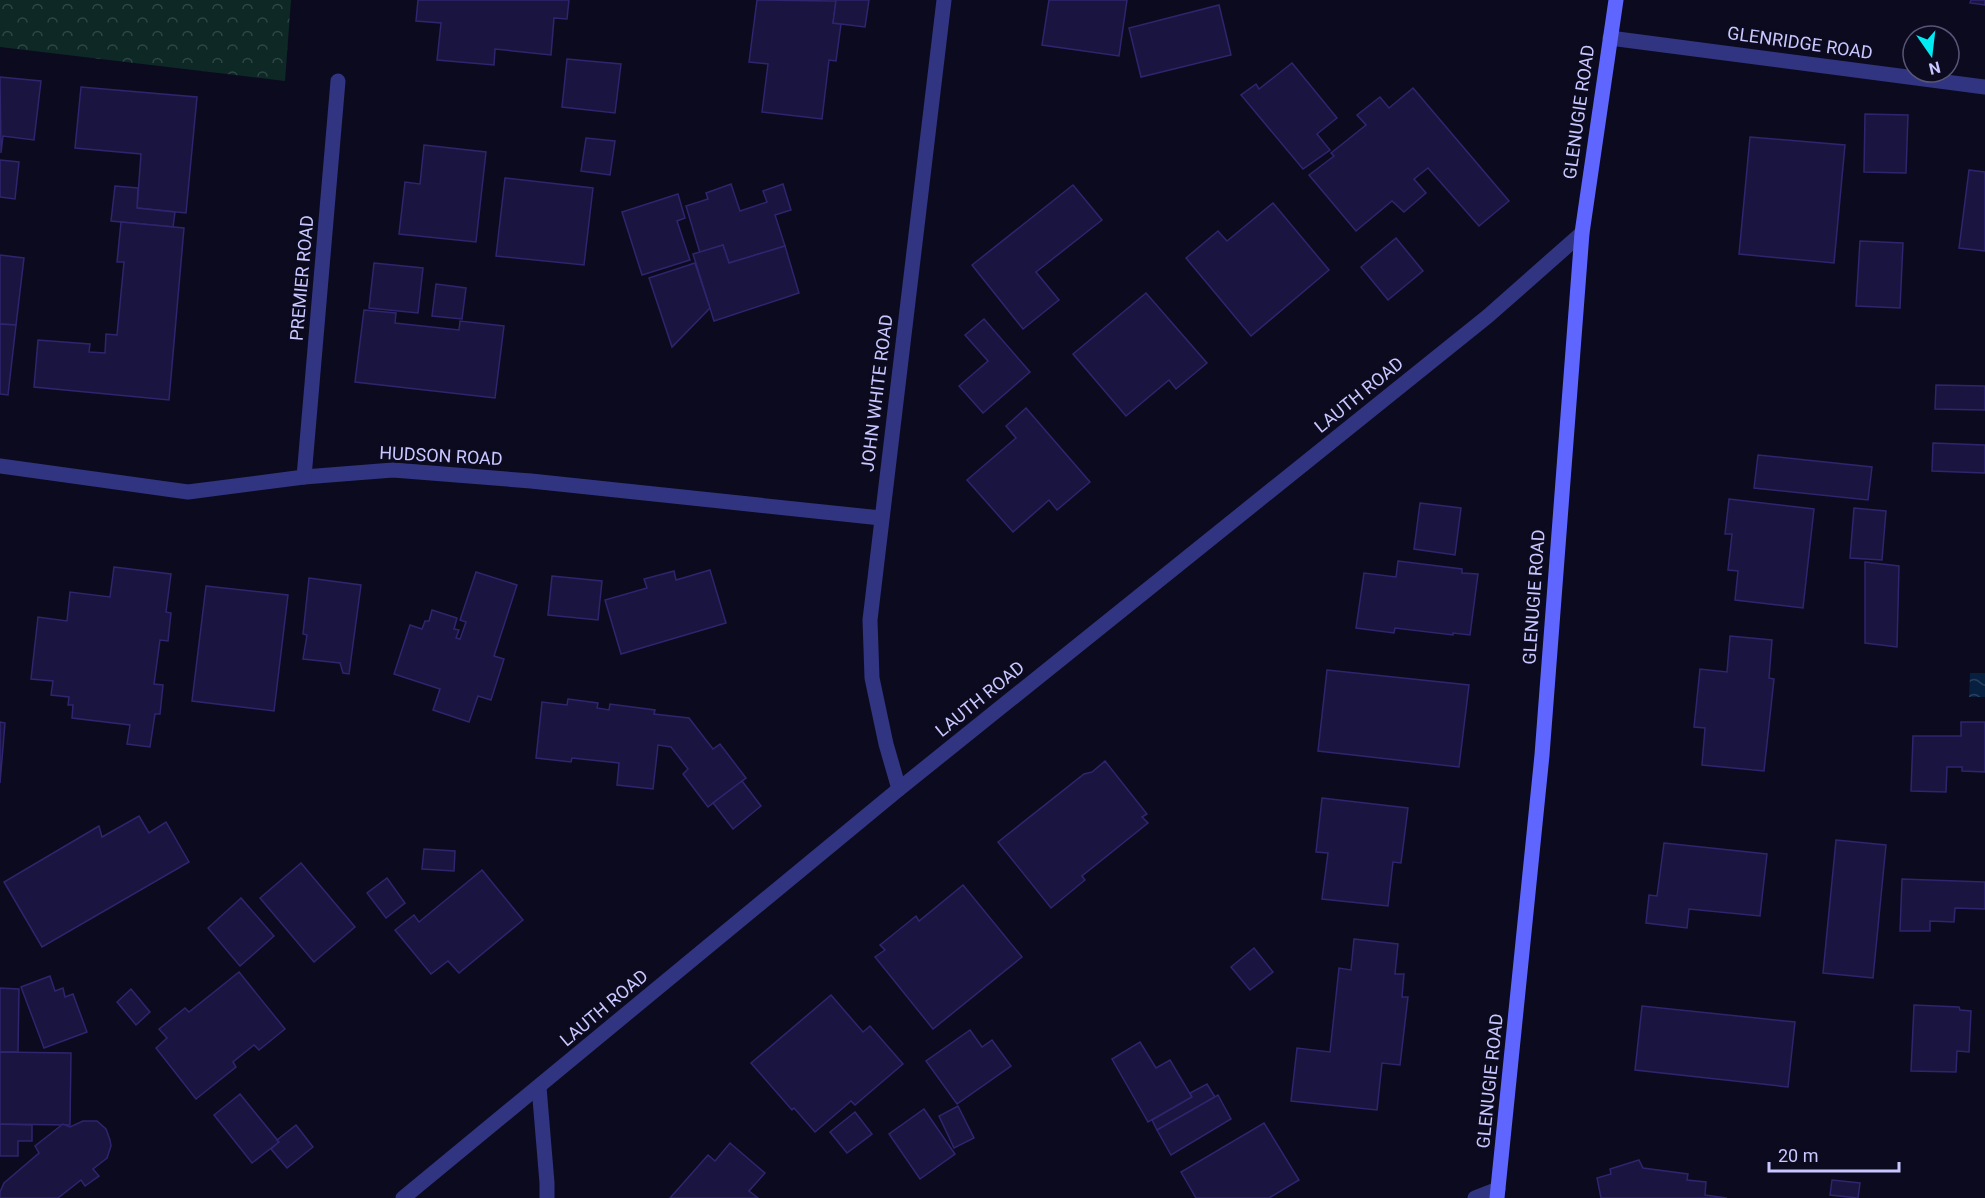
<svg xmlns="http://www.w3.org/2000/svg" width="1985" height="1198" viewBox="0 0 1985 1198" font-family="Roboto,sans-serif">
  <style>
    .park { fill: url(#park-crowns) }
    .water { fill: url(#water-waves) }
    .building { fill: #1a1540; stroke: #2e256e; stroke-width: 1.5 }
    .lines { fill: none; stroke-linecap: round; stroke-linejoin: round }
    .street { stroke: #313481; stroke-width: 15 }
    .secondary { stroke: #5e66ff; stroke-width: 15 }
    .labels { text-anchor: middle; stroke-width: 6; stroke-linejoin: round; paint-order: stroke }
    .street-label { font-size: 18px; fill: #c9c7ff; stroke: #0c0a1e }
  </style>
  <defs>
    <pattern id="park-crowns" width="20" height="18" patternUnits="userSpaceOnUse" patternTransform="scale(1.5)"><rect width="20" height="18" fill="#0d2825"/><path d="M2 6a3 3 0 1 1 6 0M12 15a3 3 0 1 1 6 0" fill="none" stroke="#2f4646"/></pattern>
    <pattern id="water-waves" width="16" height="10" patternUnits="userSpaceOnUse" patternTransform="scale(1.5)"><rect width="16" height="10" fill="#072040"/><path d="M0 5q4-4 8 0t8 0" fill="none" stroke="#2a3f5d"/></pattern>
  </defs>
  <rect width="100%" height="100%" fill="#0c0a1e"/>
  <!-- park -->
  <path class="park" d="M0,0H291L285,81L0,47Z"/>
  <!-- water -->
  <path class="water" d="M1970,673H1985V697H1969Z"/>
  <!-- building -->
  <g class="building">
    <path d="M418,0H569L567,19L554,18L551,55L495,49L494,65L437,60L441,23L416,21Z"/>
    <path d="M757,0L836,1L833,23L841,24L836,61L829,60L822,119L762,112L768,64L749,62Z"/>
    <path d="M836,0H869L865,27L833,23Z"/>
    <path d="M1049,0H1127L1119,56L1042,45Z"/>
    <path d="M1971,0H1985V5L1970,3Z"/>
    <path d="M1219,5L1231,55L1141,77L1129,28Z"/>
    <path d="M567,59L621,64L615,113L562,107Z"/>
    <path d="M1292,63L1337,118L1317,134L1330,150L1303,169L1241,95L1256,84L1259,89Z"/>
    <path d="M0,77L41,81L34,140L3,136L1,153Z"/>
    <path d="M81,87L197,97L186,213L137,208L141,154L75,148Z"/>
    <path d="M1413,88L1509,201L1479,226L1428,168L1414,179L1426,193L1404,212L1392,201L1356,231L1309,175L1334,156L1331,153L1366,125L1357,115L1380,97L1389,108Z"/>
    <path d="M1865,114L1908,115L1906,173L1864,172Z"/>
    <path d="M1750,137L1845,145L1834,263L1739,254Z"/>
    <path d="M586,138L615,141L610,175L581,171Z"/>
    <path d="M424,145L486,152L476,242L399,234L405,182L420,184Z"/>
    <path d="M0,160L19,162L15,199L0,197Z"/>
    <path d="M1969,170L1985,172V251L1959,248Z"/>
    <path d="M505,178L593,188L584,265L496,256Z"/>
    <path d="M731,184L740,211L767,202L763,191L783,184L791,210L775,215L785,246L729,263L723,245L700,253L686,206L708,199L706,193Z"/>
    <path d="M1073,185L1102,220L1036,272L1059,300L1023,329L972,265Z"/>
    <path d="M115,186L138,188L137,208L175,212L173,227L111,221Z"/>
    <path d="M678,194L685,218L677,221L690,260L642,275L622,212Z"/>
    <path d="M1273,203L1329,270L1251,336L1186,258L1218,231L1227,241Z"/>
    <path d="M121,222L184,228L169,400L34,387L38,340L90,344L89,352L105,353L106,334L117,335L124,262H117Z"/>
    <path d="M1396,238L1423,271L1388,300L1361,267Z"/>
    <path d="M1860,241L1903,243L1900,308L1856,306Z"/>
    <path d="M723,245L729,263L785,246L799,293L714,321L693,254Z"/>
    <path d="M0,255L24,258L16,325L0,324Z"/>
    <path d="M374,263L423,268L418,313L369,308Z"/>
    <path d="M695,263L710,308L672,347L649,278Z"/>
    <path d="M436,284L466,288L462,319L432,316Z"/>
    <path d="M1146,293L1207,363L1176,389L1169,380L1126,416L1073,354Z"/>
    <path d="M364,310L396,313L395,323L459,330L460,321L504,326L495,398L355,382Z"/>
    <path d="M984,319L1030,372L983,413L959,386L988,361L965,335Z"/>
    <path d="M0,324L16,325L8,395L0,394Z"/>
    <path d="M1936,385L1985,386V410L1935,409Z"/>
    <path d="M1026,408L1090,482L1057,510L1049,500L1013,532L967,480L1016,438L1006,426Z"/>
    <path d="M1933,443L1985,445V473L1932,471Z"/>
    <path d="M1758,455L1872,467L1868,500L1754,488Z"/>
    <path d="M1729,499L1814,509L1803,608L1735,600L1738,571L1728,570L1732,534H1725Z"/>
    <path d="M1420,503L1461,508L1455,555L1414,549Z"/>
    <path d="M1854,508L1886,511L1882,560L1850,558Z"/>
    <path d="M1398,561L1462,569V573L1478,574L1470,635L1453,633V635L1395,628L1394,633L1356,628L1364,573L1396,577Z"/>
    <path d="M1865,562L1899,566L1897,647L1865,643Z"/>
    <path d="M114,567L171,574L166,612L171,613L168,641L160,640L154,684L163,685L160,714H155L150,747L127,744L130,725L72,718L73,705H68L69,697L51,695L53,681L31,679L38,617L67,621L70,592L110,597Z"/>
    <path d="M710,570L726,623L621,654L605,600L647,588L644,579L674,571L676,580Z"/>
    <path d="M476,572L517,585L494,656L504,659L491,700L478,696L469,722L433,710L440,689L394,674L410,625L422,629L425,621H429L432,610L457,618L454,629L459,630L456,638L460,639L466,622L460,620Z"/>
    <path d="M552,576L602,581L598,620L548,615Z"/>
    <path d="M309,578L361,585L349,674L343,673L340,663L303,659L307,635L303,634Z"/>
    <path d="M206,586L288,595L274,711L192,701Z"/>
    <path d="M1730,636L1772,640L1769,678L1774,679L1764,771L1702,765L1705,728L1694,727L1700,669L1727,672Z"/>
    <path d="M1327,670L1469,685L1459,767L1318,751Z"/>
    <path d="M568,699L598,703L597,708L609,710L610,704L655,710L654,714L689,718L713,749L720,744L746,778L708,807L683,774L688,769L671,747L658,745L653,789L617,785L619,763L572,758L571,762L536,758L542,702L567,705Z"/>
    <path d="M0,722L5,723L0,783Z"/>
    <path d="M1961,722H1985V772L1962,771V767H1947L1946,792L1911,791L1913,736H1961Z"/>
    <path d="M1105,761L1147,814L1142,817L1148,823L1082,876L1085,880L1051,908L998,842L1084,774L1092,772Z"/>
    <path d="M742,781L761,806L733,829L713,803Z"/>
    <path d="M1322,798L1408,808L1401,863L1393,862L1388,906L1322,899L1328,853L1316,852Z"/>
    <path d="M139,816L149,833L166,822L189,862L42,947L4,882L99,826L102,837Z"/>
    <path d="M1836,840L1886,845L1873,978L1823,973Z"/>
    <path d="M1664,843L1767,854L1760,916L1689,909L1687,928L1646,923L1649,895L1657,896Z"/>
    <path d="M424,849L455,851L454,871L422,869Z"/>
    <path d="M301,863L355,927L314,962L260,898Z"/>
    <path d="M482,870L523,920L459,973L448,961L431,974L395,930L414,915L419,922Z"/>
    <path d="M387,878L405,903L386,918L367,893Z"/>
    <path d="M1902,879L1985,882V909L1955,908L1954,922L1930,921V931H1900Z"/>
    <path d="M963,885L1022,957L933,1029L875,957L885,950L880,945L916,916L919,921Z"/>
    <path d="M241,898L274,936L240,966L208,928Z"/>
    <path d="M1354,939L1398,944L1395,974H1404L1402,997H1408L1400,1065L1382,1063L1377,1110L1291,1101L1297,1048L1330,1052L1339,968L1351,970Z"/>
    <path d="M1254,948L1273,972L1250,990L1231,967Z"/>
    <path d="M239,972L285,1029L259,1050L254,1045L233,1062L236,1067L196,1099L156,1048L167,1038L159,1029L185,1008L189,1012Z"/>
    <path d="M50,976L55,991L63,988L65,997L73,994L87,1032L44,1048L21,987Z"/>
    <path d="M0,988L19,989L18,1052H0Z"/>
    <path d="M131,989L150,1012L136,1025L117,1002Z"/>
    <path d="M831,995L863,1032L870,1026L903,1064L855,1105L851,1101L815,1132L794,1108L792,1110L751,1063Z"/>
    <path d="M1914,1005L1959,1007L1960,1010L1971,1011L1969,1052L1957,1051L1956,1072L1911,1071Z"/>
    <path d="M1642,1006L1795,1022L1788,1087L1635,1070Z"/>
    <path d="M970,1030L982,1047L992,1040L1011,1066L957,1104L926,1061Z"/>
    <path d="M1140,1042L1156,1068L1170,1060L1192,1097L1148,1122L1112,1059Z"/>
    <path d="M0,1052L71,1053L70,1125L0,1124Z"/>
    <path d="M1207,1084L1215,1097L1157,1130L1152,1120L1192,1097L1190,1093Z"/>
    <path d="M240,1094L279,1142L252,1163L214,1115Z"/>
    <path d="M1218,1095L1231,1119L1171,1155L1157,1130Z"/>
    <path d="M958,1106L974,1138L954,1148L939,1116Z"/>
    <path d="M924,1109L955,1154L920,1179L889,1134Z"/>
    <path d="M855,1112L872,1134L847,1153L830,1132Z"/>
    <path d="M83,1121H97L106,1129L110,1140L111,1146L107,1158L93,1169L99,1176L85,1186L81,1180L58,1198H0V1192L4,1183L39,1153L35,1146L63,1124L70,1127Z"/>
    <path d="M1264,1123L1299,1180L1269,1198H1196L1181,1172Z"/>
    <path d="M0,1124L32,1125V1141H18V1156H0Z"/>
    <path d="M296,1125L313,1147L287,1168L271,1149L279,1142L277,1140Z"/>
    <path d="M730,1143L765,1173L749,1191L758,1198H670L708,1155L715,1161Z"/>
    <path d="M1639,1160L1643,1168L1688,1174L1687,1180L1706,1182L1705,1195L1727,1198H1601L1597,1178L1611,1174L1610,1169Z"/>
    <path d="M1832,1180L1860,1183L1858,1198L1830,1195Z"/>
  </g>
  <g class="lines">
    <!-- street -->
    <g class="street">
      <path d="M1610,38L1985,87"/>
      <path d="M0,466L188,492L304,477L393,470L531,481L881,518"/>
      <path d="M304,477L338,81"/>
      <path d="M899,789L886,744L872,678L870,620L944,0"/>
      <path d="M539,1087L547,1183V1198"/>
      <path d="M403,1198L899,789L1488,316L1582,233"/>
      <path d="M1475,1198L1498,1189"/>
    </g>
    <!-- secondary -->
    <path class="secondary" d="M1497,1198L1542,755L1582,233L1616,0"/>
  </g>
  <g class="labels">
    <!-- street labels -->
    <g class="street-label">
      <text transform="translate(1800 43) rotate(8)" y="6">GLENRIDGE ROAD</text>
      <text transform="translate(1579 112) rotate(-82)" y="6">GLENUGIE ROAD</text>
      <text transform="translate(302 278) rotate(-85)" y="6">PREMIER ROAD</text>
      <text transform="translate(877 393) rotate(-83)" y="6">JOHN WHITE ROAD</text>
      <text transform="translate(1359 395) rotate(-39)" y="6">LAUTH ROAD</text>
      <text transform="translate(441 456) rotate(3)" y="6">HUDSON ROAD</text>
      <text transform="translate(1534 597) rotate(-86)" y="6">GLENUGIE ROAD</text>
      <text transform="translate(980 699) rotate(-39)" y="6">LAUTH ROAD</text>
      <text transform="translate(604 1008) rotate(-40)" y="6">LAUTH ROAD</text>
      <text transform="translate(1490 1081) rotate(-84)" y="6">GLENUGIE ROAD</text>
    </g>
  </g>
  <!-- north arrow -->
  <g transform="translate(1931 54) rotate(166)"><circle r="28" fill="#0c0a1e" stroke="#585678" stroke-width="1.5"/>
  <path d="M0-4.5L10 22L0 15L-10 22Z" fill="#00ebf2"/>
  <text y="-9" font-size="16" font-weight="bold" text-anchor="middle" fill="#c9c7ff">N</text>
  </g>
  <!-- scale -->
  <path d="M1769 1162v9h130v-9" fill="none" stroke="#c9c7ff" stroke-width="3"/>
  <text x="1778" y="1162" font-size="18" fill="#c9c7ff" stroke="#0c0a1e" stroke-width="4.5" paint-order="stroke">20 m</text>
</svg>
